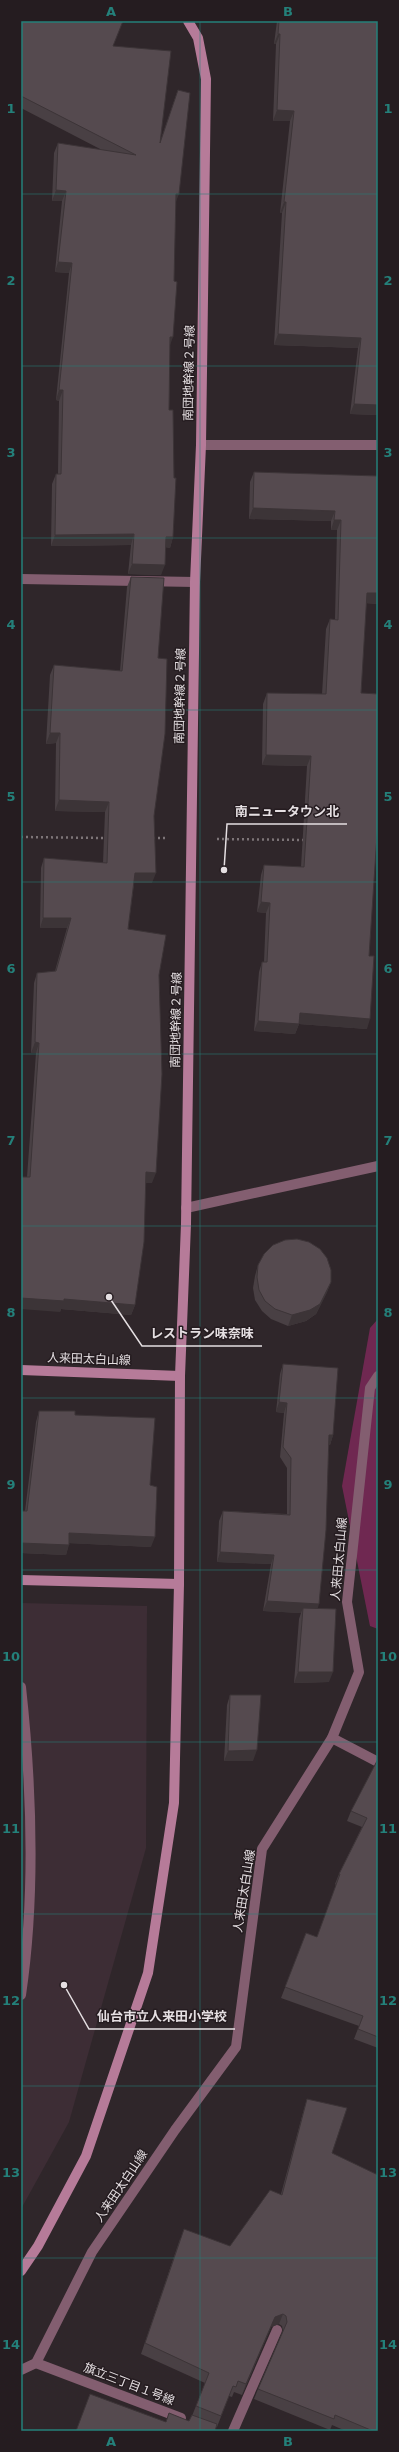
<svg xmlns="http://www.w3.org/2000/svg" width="399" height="2452" viewBox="0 0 399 2452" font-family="'DejaVu Sans','Noto Sans JP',sans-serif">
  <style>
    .built { fill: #3d2d35 }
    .green { fill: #6f2851 }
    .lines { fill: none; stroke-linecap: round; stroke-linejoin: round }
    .path { stroke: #7d7578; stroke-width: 2.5; stroke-dasharray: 2 3; stroke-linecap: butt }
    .lane { stroke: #835e70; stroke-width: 10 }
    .street { stroke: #835e70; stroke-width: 10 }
    .secondary { stroke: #b67b99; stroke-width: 10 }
    .wall { fill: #494044 }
    .shaded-wall { fill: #3c3437 }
    .building { fill: #554a4f; stroke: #3c3437 }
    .grid { fill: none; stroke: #24807a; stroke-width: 1; stroke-opacity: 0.55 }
    .labels { text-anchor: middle; stroke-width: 3; stroke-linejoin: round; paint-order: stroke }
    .street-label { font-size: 12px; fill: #e5dfe2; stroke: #251c20 }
    .leader { fill: none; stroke: #e5dfe2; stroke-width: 1.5 }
    .callout-dot { fill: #e5dfe2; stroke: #251c20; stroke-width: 1.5 }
    .callout-label { font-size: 13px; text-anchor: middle; font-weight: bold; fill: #e5dfe2; stroke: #251c20; stroke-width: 3; stroke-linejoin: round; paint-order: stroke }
    .neatline { fill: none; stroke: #24807a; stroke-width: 1.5 }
    .grid-label { font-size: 13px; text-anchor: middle; font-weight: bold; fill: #24807a }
  </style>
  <rect width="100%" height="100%" fill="#2f262a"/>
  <!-- built -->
  <path class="built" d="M21,1603L147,1606L146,1848L69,2122L21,2209Z"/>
  <!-- green -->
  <path class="green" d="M378,1319V1629L370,1626L342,1486L370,1328Z"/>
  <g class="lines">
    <!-- path -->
    <g class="path">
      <path d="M21,837L106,838"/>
      <path d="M153,838H168"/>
      <path d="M217,839L306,840"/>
    </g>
    <!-- lane -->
    <g class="lane">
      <path d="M21,1687C32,1789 36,1893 21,1995"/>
      <path d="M233,2431L277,2330"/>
    </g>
    <!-- street -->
    <g class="street">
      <path d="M201,445H378"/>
      <path d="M21,579L195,582"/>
      <path d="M186,1208L378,1166"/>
      <path d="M332,1738L378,1762"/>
      <path d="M36,2363L181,2418"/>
      <path d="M21,2370L36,2363L92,2252L175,2130L236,2047L262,1849L332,1738L359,1672L347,1602L370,1388L378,1376"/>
    </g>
    <!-- secondary -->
    <g class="secondary">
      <path d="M21,1370L180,1376"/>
      <path d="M21,1580L179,1584"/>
      <path d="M21,2271L38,2246L86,2156L148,1973L174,1803L179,1584L180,1376L186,1224L195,582L201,445L206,79L198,38L188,21"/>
    </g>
  </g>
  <!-- wall -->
  <g class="wall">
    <path d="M21,21L113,46L160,142L178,90L176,203L170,345L169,410L173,537L170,548L166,547L161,575L128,574L131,545L51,546L52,484L56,474H58L59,401L56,400L69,273L55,272L62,201H52L54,153L58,143L102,150L21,108Z"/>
    <path d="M277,21H378V415L350,414L358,348L274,345L282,213H280L290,121H273L276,44H274Z"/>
    <path d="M254,472L378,476V604L366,603L361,693L378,694V825L377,828L369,956L367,1029L299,1024L295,1034L254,1031L259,972L262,962H264L266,913L257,912L261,875L264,865L301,867L307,766L262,765L263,704L267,693L322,694L326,629L330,619H335L337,530H331V521L249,519L250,482Z"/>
    <path d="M131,577L158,658L152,883H134L128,929L159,975L152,1183H146L135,1305L131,1315L61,1309L60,1312L27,1177L36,1053H31L34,983L37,973L55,971L67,928H40L41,868L44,858L103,863L105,812L55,811L56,743L46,744L50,675L54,665L120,671L127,587Z"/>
    <path d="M258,1265L331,1282L327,1292L316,1314L306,1321L288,1326L271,1319L262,1311L255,1300L253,1288L255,1276Z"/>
    <path d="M283,1364L333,1435L330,1445H329L317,1609L329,1682L294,1683L299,1619L301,1613L263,1611L271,1564L217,1562L219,1521L223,1511L287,1514V1468L280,1457L284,1413L276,1412L280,1374Z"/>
    <path d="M39,1411L75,1415L150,1485L151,1547L69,1543L66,1555L21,1553V1511H25L36,1422Z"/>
    <path d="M230,1695L253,1761H224L227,1705Z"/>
    <path d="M378,1760V2048L354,2039L359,2026L281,1998L306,1933L317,1937L336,1885L335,1884L339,1874L362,1827L347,1821L351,1811Z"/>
    <path d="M307,2099L332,2153L378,2431H346L332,2425L330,2430L254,2399L258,2389L283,2331L282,2326L279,2324L271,2327L242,2395L234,2392L232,2397L229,2396L217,2427L166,2422L189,2421L192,2416L205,2383L141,2354L180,2239L230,2246L281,2194L304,2109Z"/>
  </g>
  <!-- shaded-wall -->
  <g class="shaded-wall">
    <path d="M278,34H280L276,44H274Z"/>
    <path d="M277,110L294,111L290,121H273Z"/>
    <path d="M56,190L66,191L62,201H52Z"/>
    <path d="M176,194H179L175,204Z"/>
    <path d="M284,202H286L282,213H280Z"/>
    <path d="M58,262L72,263L69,273L55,272Z"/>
    <path d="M278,334L361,338L358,348L274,345Z"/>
    <path d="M170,337H173L169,348Z"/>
    <path d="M59,390H63L59,401L56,400Z"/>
    <path d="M354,404L378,405V415L350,414Z"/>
    <path d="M253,508L335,511L331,521L249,519Z"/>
    <path d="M334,520H341L337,530H331Z"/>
    <path d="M134,534L131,545L51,546L55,535Z"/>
    <path d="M166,537H173L170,548L163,547Z"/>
    <path d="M132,564L165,565L161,575L128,574Z"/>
    <path d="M367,593H378V604L363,603Z"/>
    <path d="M50,733H60L56,743L46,744Z"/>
    <path d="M266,755L311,756L307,766L262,765Z"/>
    <path d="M59,800L109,802L105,812L55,811Z"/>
    <path d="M135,873H156L152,883H131Z"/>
    <path d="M261,902L270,903L266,913L257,912Z"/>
    <path d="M43,918H71L67,928H40Z"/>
    <path d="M300,1013L370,1019L367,1029L299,1024L295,1034L254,1031L258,1021Z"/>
    <path d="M35,1042L39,1043L36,1053H31Z"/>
    <path d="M146,1172L156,1173L152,1183H143Z"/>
    <path d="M331,1282L327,1292L316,1314L306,1321L288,1326L292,1315Z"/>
    <path d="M21,1298L64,1299L135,1305L131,1315L61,1309L60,1312L21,1309Z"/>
    <path d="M279,1402L287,1403L284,1413L276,1412Z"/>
    <path d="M329,1435H333L330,1445L325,1444Z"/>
    <path d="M69,1533L155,1537L151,1547L66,1543Z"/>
    <path d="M21,1543L69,1545L66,1555L21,1553Z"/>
    <path d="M220,1552L274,1555L271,1564L217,1562Z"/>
    <path d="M267,1601L319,1604L316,1614L303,1608L301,1613L263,1611Z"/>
    <path d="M298,1672H333L329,1682L294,1683Z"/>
    <path d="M257,1750L253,1761H224L228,1751Z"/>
    <path d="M283,2314L279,2324L271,2327L242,2395L246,2384L275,2317Z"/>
  </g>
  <!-- building -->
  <g class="building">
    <path d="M21,21H123L113,46L171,51L160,143L178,90L190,93L179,194H176L174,281L177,282L173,337H170L169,410H173L174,478H176L173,537H166L165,565L132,564L134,534L55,535L56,474H61L63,390H59L72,263L58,262L66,191L56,190L58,143L136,155L21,96Z"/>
    <path d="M279,21H378V405L354,404L361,338L278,334L286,202H284L294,111L277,110L280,34H278Z"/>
    <path d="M254,472L378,476V593H367L361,693L378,694V820L369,956H374L370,1019L300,1013L299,1024L258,1021L262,962H267L270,903L261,902L264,865L304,867L311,756L266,755L267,693L326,694L330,619L338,620L341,520H334L335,511L253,508Z"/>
    <path d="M131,577L164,578L158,658L167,659L165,734L154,816L156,873H135L128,929L166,935L159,975L162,1074L156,1173L146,1172L144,1242L135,1305L64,1299V1301L21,1298V1177H30L39,1043L35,1042L37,973L56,971L71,918H43L44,858L107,863L109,802L59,800L60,733H50L54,665L122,671Z"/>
    <path d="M297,1239L309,1242L320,1249L327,1258L331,1270V1282L320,1304L310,1310L292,1315L275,1309L265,1301L259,1290L257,1277L258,1265L264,1254L273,1245L285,1240Z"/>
    <path d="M283,1364L338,1368L333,1435H329L326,1530L319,1604L267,1601L274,1555L220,1552L223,1511L290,1515L291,1458L283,1447L287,1403L279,1402Z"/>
    <path d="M39,1411H75V1415L155,1418L150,1485L157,1487L155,1537L69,1533V1545L21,1543V1511H27Z"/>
    <path d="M303,1608L336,1609L333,1672H298Z"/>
    <path d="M230,1695H261L257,1750L228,1751Z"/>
    <path d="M378,1759V2037L358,2029L363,2016L285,1987L306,1933L317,1937L340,1874H339L367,1818L351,1811Z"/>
    <path d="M307,2099L347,2108L332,2153L378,2175V2431H373L335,2415L334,2419L258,2389L287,2322L286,2316L283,2314L275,2317L246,2384L238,2381L236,2387L233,2386L221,2416L196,2406L209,2373L145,2343L184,2229L230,2246L270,2190L282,2195Z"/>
    <path d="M90,2394L166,2422L169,2413L189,2421L192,2415L217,2424L215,2431H76Z"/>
  </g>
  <!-- grid -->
  <path class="grid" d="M200,21V2431M21,194H378M21,366H378M21,538H378M21,710H378M21,882H378M21,1054H378M21,1226H378M21,1398H378M21,1570H378M21,1742H378M21,1914H378M21,2086H378M21,2258H378"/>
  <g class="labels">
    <!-- street labels -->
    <g class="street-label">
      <text transform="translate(189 373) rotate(-89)" y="4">南団地幹線２号線</text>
      <text transform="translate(180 696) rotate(-89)" y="4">南団地幹線２号線</text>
      <text transform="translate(176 1020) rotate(-89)" y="4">南団地幹線２号線</text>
      <text transform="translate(89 1359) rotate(2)" y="4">人来田太白山線</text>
      <text transform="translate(339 1559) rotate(-85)" y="4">人来田太白山線</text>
      <text transform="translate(244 1891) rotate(-81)" y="4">人来田太白山線</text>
      <text transform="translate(121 2186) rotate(-56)" y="4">人来田太白山線</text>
      <text transform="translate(129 2384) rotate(21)" y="4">旗立三丁目１号線</text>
    </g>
  </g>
  <!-- callouts -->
  <path class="leader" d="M224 870L227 824H347M109 1297L142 1346H262M64 1985L89 2029H235"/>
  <g class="callout-dot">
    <circle cx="224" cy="870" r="4"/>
    <circle cx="109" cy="1297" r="4"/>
    <circle cx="64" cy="1985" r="4"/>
  </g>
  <g class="callout-label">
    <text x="287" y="816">南ニュータウン北</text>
    <text x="202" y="1338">レストラン味奈味</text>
    <text x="162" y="2021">仙台市立人来田小学校</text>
  </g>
  <!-- border -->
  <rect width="399" height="2452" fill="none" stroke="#251c20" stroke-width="44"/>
  <rect x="22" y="22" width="355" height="2408" class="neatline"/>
  <g class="grid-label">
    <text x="111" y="16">A</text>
    <text x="288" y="16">B</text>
    <text x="11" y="113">1</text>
    <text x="388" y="113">1</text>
    <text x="11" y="285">2</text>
    <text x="388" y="285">2</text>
    <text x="11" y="457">3</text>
    <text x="388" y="457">3</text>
    <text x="11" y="629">4</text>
    <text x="388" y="629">4</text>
    <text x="11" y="801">5</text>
    <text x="388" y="801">5</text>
    <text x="11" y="973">6</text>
    <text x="388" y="973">6</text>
    <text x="11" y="1145">7</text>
    <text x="388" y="1145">7</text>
    <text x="11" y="1317">8</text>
    <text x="388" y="1317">8</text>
    <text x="11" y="1489">9</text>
    <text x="388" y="1489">9</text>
    <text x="11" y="1661">10</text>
    <text x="388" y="1661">10</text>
    <text x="11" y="1833">11</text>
    <text x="388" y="1833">11</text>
    <text x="11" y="2005">12</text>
    <text x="388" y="2005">12</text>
    <text x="11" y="2177">13</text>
    <text x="388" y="2177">13</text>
    <text x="11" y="2349">14</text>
    <text x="388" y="2349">14</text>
    <text x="111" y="2446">A</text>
    <text x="288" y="2446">B</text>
  </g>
</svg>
